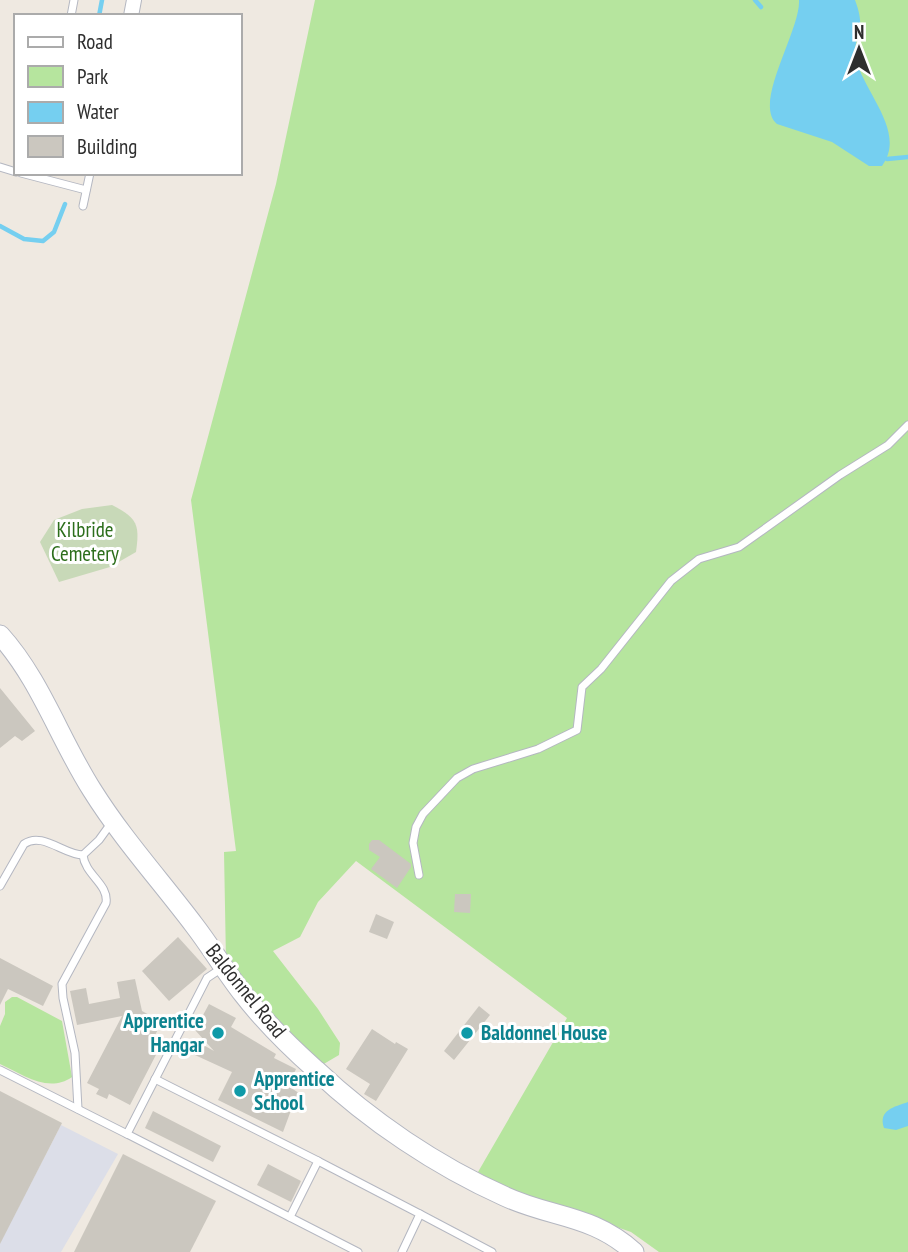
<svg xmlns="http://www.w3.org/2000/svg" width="908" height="1252" viewBox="0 0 908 1252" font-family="'PT Sans Narrow',sans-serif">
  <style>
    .airport { fill: #dcdee8 }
    .green { fill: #b6e59e }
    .cemetery { fill: #c8d9b8 }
    .water { fill: #75cff0 }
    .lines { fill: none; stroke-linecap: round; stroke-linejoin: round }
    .stream { stroke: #75cff0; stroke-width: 4.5 }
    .building { fill: #cbc7bf }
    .lane-casing { stroke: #b4b7c1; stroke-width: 9 }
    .street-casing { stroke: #b4b7c1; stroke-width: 16 }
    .secondary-casing { stroke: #b4b7c1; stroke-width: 21 }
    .lane { stroke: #fff; stroke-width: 7 }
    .street { stroke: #fff; stroke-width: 14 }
    .secondary { stroke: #fff; stroke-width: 19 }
    .culture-dot { fill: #0f9aa8; stroke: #fff; stroke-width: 2.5 }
    .labels { text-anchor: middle; stroke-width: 6; stroke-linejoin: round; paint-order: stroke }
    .park-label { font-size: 21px; fill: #2c6e1b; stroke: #fff }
    .street-label { font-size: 21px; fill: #2e2e2e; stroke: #fff }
    .culture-label { font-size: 21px; font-weight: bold; fill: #0d838f; stroke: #fff; text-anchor: start }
  </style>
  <rect width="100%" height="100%" fill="#efe9e1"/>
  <!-- airport -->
  <path class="airport" d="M61,1125L118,1154L61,1252H0V1243Z"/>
  <!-- green -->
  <g class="green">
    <path d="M315,0H908V1252H659L631,1232L507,1189L478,1172L567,1018L356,861L318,902L300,937L273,951L318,1009L340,1043L339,1055L322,1065L252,997L226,961L224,852L236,851L191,500L276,184Z"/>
    <path d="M12,997H17L62,1021L72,1077C48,1094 22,1074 0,1064V1026L5,1014V1002Z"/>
  </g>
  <!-- cemetery -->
  <path class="cemetery" d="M112,505C137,518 140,524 136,552L110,567L59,582L40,542L54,520L82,509Z"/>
  <!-- water -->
  <g class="water">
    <path d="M799,0H855C858,8 861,18 860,27C858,38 853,48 856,59C864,93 907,132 882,166H869L832,142L777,124C752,104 801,30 799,0Z"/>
    <path d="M908,1102V1126L896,1130L884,1128C878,1110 894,1107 908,1102Z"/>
  </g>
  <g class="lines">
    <!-- stream -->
    <g class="stream">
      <path d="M755,0L761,7"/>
      <path d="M99,16L102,0"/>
      <path d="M887,159L908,157"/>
      <path d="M0,226L24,239L43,241L54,232L65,204"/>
    </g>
  </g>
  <!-- building -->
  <g class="building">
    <path d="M0,688L35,731L22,741L15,736L0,748Z"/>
    <path d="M372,840H379L411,864V867L397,888L371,869L380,857L369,850V844Z"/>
    <path d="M455,894H471L470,913L454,912Z"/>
    <path d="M376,914L394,922L387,939L369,932Z"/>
    <path d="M178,937L207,969L169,1001L142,971Z"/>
    <path d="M0,958L53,986L43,1006L8,989L0,1005Z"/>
    <path d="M135,979L142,1011L162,1022L154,1037L158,1039L154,1046L159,1049L130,1105L109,1094L107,1099L96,1094L99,1089L87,1083L122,1016L77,1025L70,991L86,988L89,1004L120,998L117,982Z"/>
    <path d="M209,1004L236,1018L231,1027L276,1054L274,1058L296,1069L288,1086L302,1095L290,1113L283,1132L218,1100L232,1072L184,1050L191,1038L214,1051L195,1030Z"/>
    <path d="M479,1006L490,1015L454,1060L444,1051Z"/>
    <path d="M372,1029L395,1044L396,1042L408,1049L376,1101L364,1094L370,1084L346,1069Z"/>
    <path d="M0,1091L62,1123L0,1244Z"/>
    <path d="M153,1111L221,1146L213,1162L145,1128Z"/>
    <path d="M123,1154L216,1201L190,1252H74Z"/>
    <path d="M268,1164L301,1181L291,1202L257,1185Z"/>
  </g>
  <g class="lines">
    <!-- lane casing -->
    <g class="lane-casing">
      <g id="lane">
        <path d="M71,16L74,0"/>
        <path d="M0,167L16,172"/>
        <path d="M21,173L86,190"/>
        <path d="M83,206L90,173"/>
        <path d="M419,875L413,843L416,827L423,814L457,778L473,769L538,749L577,730L582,687L601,669L671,581L699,559L739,547L840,475L888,445L908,425"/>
        <path d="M0,886L24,844C42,831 64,855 83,855L99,840L112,822"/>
        <path d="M0,1070L127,1134L207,978L222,968"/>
        <path d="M155,1079L318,1161L290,1217"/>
        <path d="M78,1109L75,1053L63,998L62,984L106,903C109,884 85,875 83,855"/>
        <path d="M127,1134L358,1252"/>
        <path d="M318,1161L420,1214L402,1252"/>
        <path d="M420,1214L492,1252"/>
      </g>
    </g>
    <!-- street casing -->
    <g class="street-casing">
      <path id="street" d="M131,16L134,0"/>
    </g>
    <!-- secondary casing -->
    <g class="secondary-casing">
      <path id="secondary" d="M0,635C40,679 60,740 92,790C122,838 160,880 194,925C211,947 225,971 243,994C264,1021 290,1047 316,1070C370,1121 437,1166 504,1196C551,1218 592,1214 634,1252"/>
    </g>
    <!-- lane -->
    <use href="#lane" class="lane"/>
    <!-- street -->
    <use href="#street" class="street"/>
    <!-- secondary -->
    <use href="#secondary" class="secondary"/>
  </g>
  <!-- markers -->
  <g class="culture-dot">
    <circle cx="218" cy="1033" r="7"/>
    <circle cx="467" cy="1033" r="7"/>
    <circle cx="240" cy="1091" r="7"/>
  </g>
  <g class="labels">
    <!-- park labels -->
    <g class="park-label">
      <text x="85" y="537">Kilbride<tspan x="85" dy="24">Cemetery</tspan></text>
    </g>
    <!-- street labels -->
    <g class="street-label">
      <text transform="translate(246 991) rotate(51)" y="7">Baldonnel Road</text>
    </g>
    <!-- culture labels -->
    <g class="culture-label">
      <text x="204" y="1028" text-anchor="end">Apprentice<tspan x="204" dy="24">Hangar</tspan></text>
      <text x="481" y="1040">Baldonnel House</text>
      <text x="254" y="1086">Apprentice<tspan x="254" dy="24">School</tspan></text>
    </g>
  </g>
  <!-- legend -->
  <rect x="14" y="14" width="228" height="161" fill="#ffffff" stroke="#ababab" stroke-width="2"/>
  <rect x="28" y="37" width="35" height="10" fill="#ffffff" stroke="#ababab" stroke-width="2"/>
  <text x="77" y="49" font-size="21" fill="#2e2e2e">Road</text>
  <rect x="28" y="66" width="35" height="21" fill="#b6e59e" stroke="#ababab" stroke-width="2"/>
  <text x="77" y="84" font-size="21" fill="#2e2e2e">Park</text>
  <rect x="28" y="102" width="35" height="21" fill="#75cff0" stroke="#ababab" stroke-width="2"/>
  <text x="77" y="119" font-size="21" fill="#2e2e2e">Water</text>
  <rect x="28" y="136" width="35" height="21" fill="#cbc7bf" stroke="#ababab" stroke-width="2"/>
  <text x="77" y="154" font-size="21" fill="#2e2e2e">Building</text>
  <!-- north arrow -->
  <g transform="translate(859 49)" stroke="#ffffff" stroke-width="5" paint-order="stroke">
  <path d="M0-5L12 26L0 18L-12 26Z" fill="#2e2e2e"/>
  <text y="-10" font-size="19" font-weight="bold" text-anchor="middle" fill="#2e2e2e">N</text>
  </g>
</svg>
